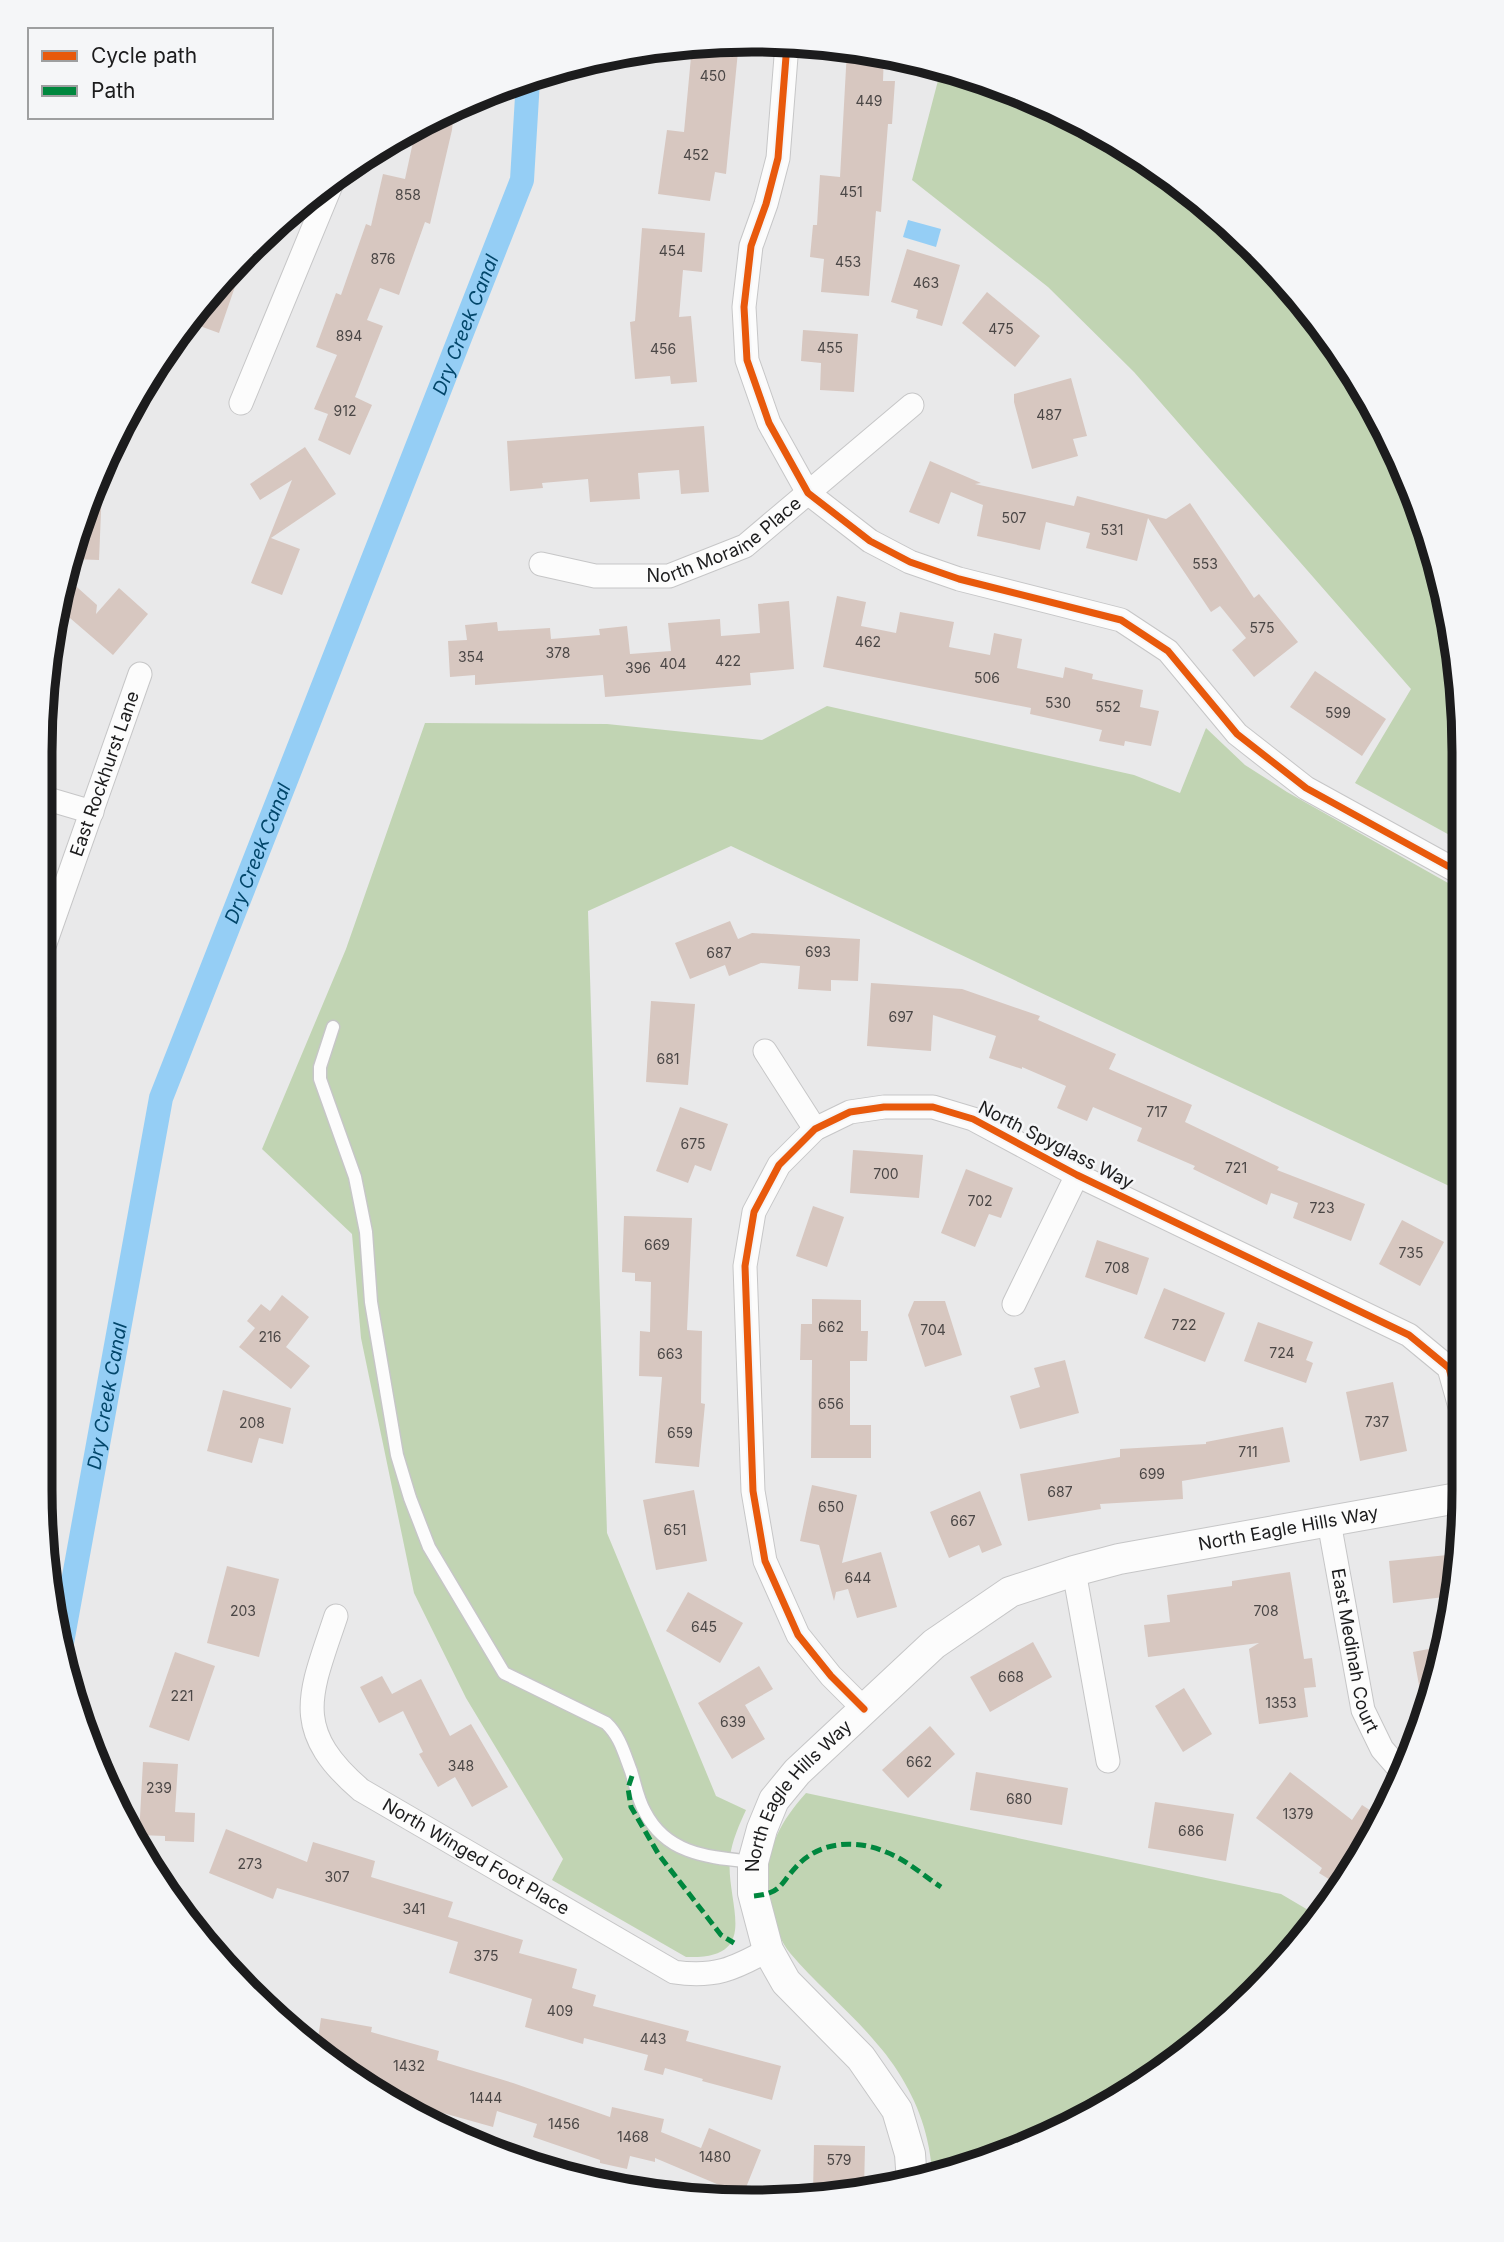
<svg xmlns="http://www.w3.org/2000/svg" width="1504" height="2242" viewBox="0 0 1504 2242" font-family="Inter,sans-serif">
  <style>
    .green { fill: #c1d4b3 }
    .water { fill: #95cef5 }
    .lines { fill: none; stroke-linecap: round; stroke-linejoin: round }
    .canal { stroke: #95cef5; stroke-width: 24 }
    .building { fill: #d7c7c0 }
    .service-casing { stroke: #c6c6c7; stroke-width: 15 }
    .minor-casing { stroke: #c6c6c7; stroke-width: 25 }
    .tertiary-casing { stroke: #c6c6c7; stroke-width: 32 }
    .service { stroke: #fcfcfc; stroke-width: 12 }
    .minor { stroke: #fcfcfc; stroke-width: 23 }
    .tertiary { stroke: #fcfcfc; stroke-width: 30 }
    .quiet { stroke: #00873e; stroke-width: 5; stroke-dasharray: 10 5; stroke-linecap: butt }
    .cycleway-casing { stroke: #f5f6f8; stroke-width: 11 }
    .cycleway { stroke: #e8590c; stroke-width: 7 }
    .labels { text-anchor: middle; stroke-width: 5; stroke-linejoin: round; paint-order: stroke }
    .number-label { font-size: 14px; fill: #4b4746 }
    .street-label { font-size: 18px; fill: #1c1c1d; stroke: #f5f6f8 }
    .water-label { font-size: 19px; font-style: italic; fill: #02466a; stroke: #f5f6f8 }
    .rim { fill: none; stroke: #1c1c1d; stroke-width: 9 }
  </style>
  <rect width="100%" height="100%" fill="#e9e9ea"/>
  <!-- green -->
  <g class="green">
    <path d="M941,69L1024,94L1147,160L1255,248L1344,356L1409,479L1450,613L1464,752V843L1355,783L1411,689L1134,372L1048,287L912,180Z"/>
    <path d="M827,706L1134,775L1180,793L1206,728L1245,765L1287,792L1464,892V1193L731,846L588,911L607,1533L716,1796L746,1810C739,1825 732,1841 730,1857C725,1903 764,1960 686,1957L552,1880L563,1859L466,1698L414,1593L361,1338L352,1234L262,1149L346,949L425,723L607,724L762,740Z"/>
    <path d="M806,1793L1281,1894L1320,1917L1256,1993L1108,2107L1024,2148L933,2175C931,2163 930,2151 927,2139C920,2106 900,2070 878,2045C851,2012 817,1985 790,1953C781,1942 776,1928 772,1914C760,1864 772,1831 806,1793Z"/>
  </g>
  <!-- water -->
  <path class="water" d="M908,220L941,229L936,247L903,237Z"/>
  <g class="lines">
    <!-- canal -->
    <path class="canal" id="s1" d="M61,1648L161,1098L522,180L528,80"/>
  </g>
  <!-- building -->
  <g class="building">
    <path d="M739,41L726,174L715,172L710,201L658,194L667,130L684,132L692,46Z"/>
    <path d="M847,50L884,53L883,81H895L892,124H888L881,212L876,211L869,296L821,292L824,259L810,257L813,225H817L820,175L840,177Z"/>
    <path d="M454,108L452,130L430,224L425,222L399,295L380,288L367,320L383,326L355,397L372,405L350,455L318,440L328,414L314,409L337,355L316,347L336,293L341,295L366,224L371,226L383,174L405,179L416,128Z"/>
    <path d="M642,228L705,233L702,272L683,270L679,317L691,316L697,382L671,384L670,376L635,379L630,322L635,321Z"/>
    <path d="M248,249L219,333L186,321L187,319Z"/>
    <path d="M907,249L960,265L942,326L916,318L918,310L891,302Z"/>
    <path d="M987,292L1040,336L1015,367L962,323Z"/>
    <path d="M803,330L858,334L854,392L820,390L821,363L801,361Z"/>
    <path d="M1071,378L1087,436L1073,439L1078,456L1032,469L1014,402V394Z"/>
    <path d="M704,426L709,492L681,494L679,470L638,473L640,499L590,502L588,479L542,483L543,488L510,491L507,441Z"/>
    <path d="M305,447L336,494L271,538L300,549L282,595L251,583L292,480L260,500L250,484Z"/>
    <path d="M930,461L981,483L975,484L1074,506L1077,496L1166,519L1190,503L1254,598L1259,594L1298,642L1254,677L1232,650L1246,638L1220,606L1211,612L1148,518L1137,561L1086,548L1090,533L1046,522L1040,550L977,536L983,505L951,492L939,524L909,512Z"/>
    <path d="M97,487L102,488L99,560L72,559Z"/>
    <path d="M69,580L97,605L96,614L119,588L148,614L113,655L56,606L62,588Z"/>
    <path d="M837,596L866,602L861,626L896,633L900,612L954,622L949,647L990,655L994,633L1022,639L1017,668L1063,678L1065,667L1093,674L1092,679L1143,690L1140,707L1159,711L1151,746L1125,741L1124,746L1099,741L1102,730L1030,714L1031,708L823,667Z"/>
    <path d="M789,601L794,669L750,673L751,685L605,697L603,675L475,685V675L450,677L448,641L467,640L465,625L497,622L498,631L550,628L551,639L600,635L599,629L627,626L630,654L671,651L668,623L720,619L721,636L760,633L758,604Z"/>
    <path d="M1315,671L1386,719L1362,756L1290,707Z"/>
    <path d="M730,921L738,939L752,933L860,939L858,981L831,980V991L798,989L800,966L761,963L729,976L725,965L690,979L675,943Z"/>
    <path d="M871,983L962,989L1040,1016L1038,1020L1116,1054L1109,1069L1192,1105L1185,1122L1279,1167L1277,1170L1365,1204L1351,1241L1293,1218L1298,1203L1271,1193L1267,1205L1193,1169L1195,1166L1137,1141L1142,1128L1093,1107L1087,1121L1057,1108L1066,1086L1022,1067V1069L989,1058L996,1036L933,1015L931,1051L867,1046Z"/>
    <path d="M651,1001L695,1004L688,1085L646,1082Z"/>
    <path d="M680,1107L728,1124L711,1171L695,1165L688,1183L656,1171Z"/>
    <path d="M853,1150L923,1155L919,1198L850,1193Z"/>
    <path d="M966,1169L1013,1188L1001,1218L989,1214L975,1247L941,1233Z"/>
    <path d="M813,1206L844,1217L827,1267L796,1256Z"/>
    <path d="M624,1216L692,1218L687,1330L702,1331L701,1403L705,1404L699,1467L655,1463L662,1377L639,1376L640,1331L650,1332L651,1282L635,1281V1273L622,1272Z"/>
    <path d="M1402,1220L1444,1242L1420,1286L1379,1264Z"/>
    <path d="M1097,1240L1149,1258L1137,1295L1085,1277Z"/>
    <path d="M1164,1288L1225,1313L1205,1362L1144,1338Z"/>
    <path d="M282,1295L309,1317L286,1347L310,1366L291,1389L239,1347L255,1328L247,1321L261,1304L270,1311Z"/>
    <path d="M812,1299L861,1300V1331H868L867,1361H850V1425H871V1458H811L812,1360H800L801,1324H812Z"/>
    <path d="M914,1301H945L962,1355L925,1367L908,1315Z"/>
    <path d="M1258,1322L1313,1342L1306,1360L1313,1363L1306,1383L1244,1361Z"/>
    <path d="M1065,1360L1079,1413L1020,1429L1010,1396L1040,1387L1034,1368Z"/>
    <path d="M1393,1382L1407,1451L1360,1461L1346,1392Z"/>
    <path d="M223,1390L291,1408L283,1444L259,1438L252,1463L207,1451Z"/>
    <path d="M1283,1427L1290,1462L1182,1481L1183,1499L1100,1504L1101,1509L1028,1521L1020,1474L1120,1457V1449L1206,1444V1442Z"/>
    <path d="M812,1485L857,1495L842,1563L881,1552L897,1607L857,1618L848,1589L836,1592L834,1601L819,1545L800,1541Z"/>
    <path d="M694,1490L707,1561L656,1570L643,1500Z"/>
    <path d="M980,1491L1002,1545L982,1553L979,1545L949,1558L930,1512Z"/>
    <path d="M1457,1554L1453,1596L1393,1603L1389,1561Z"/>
    <path d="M227,1566L279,1579L259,1657L207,1643Z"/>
    <path d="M1290,1572L1304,1659L1312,1658L1316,1687L1304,1688L1308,1717L1259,1724L1249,1649L1259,1643L1148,1657L1144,1625L1170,1622L1167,1595L1232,1586V1581Z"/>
    <path d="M688,1592L743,1623L720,1663L666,1631Z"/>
    <path d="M1033,1642L1052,1677L990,1712L970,1677Z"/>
    <path d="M1444,1646L1439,1660L1423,1707L1413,1652Z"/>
    <path d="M175,1652L215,1666L189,1741L149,1727Z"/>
    <path d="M759,1666L773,1689L745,1705L765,1739L732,1759L698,1703Z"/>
    <path d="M382,1676L392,1694L421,1679L450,1736L471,1724L508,1787L472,1807L455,1777L438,1787L419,1754L423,1752L403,1711L379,1723L360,1687Z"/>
    <path d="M1184,1688L1212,1734L1183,1752L1155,1706Z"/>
    <path d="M930,1726L955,1754L908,1798L882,1770Z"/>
    <path d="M143,1762L178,1764L175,1812L195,1813L194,1842L165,1841V1836L139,1835Z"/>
    <path d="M976,1772L1068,1788L1062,1825L970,1810Z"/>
    <path d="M1290,1772L1352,1820L1362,1805L1382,1818L1340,1886L1319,1873L1322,1868L1256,1818Z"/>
    <path d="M1155,1802L1234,1814L1226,1861L1148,1848Z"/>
    <path d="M226,1829L307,1862L313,1842L375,1861L371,1877L453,1902L448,1917L523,1940L519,1953L577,1969L572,1988L596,1995L593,2006L689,2031L686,2041L781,2066L772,2100L702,2081L703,2079L665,2068L663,2075L644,2070L648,2055L584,2038L583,2044L525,2027L532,1999L449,1973L458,1942L277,1888L273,1899L209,1873Z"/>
    <path d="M321,2018L372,2027L371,2032L439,2051L437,2060L513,2083L610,2117L612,2107L664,2119L661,2132L701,2148L709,2128L761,2150L743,2195L655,2158V2162L630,2156L627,2169L600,2163V2160L533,2137L537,2124L497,2111L493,2127L400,2101L402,2094L373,2086L316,2052Z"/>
    <path d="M814,2145L865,2146L864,2190L813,2193Z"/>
  </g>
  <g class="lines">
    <!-- service casing -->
    <g class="service-casing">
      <path id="service" d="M333,1027L320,1067V1079L355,1177L366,1232L371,1302L397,1455L410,1498L429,1547L504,1673L606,1723C620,1736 624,1753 631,1771C635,1784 638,1800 645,1812C667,1855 709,1857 753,1862"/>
    </g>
    <!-- minor casing -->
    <g class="minor-casing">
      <g id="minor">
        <path d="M787,44L778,158L766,204L751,246L744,307L747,360L769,423L808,493L870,541L910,562L959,579L1121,620L1168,651L1237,734L1306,788L1464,875"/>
        <path d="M241,403L334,178"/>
        <path id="s2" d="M541,564L595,576H669L745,546L912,405"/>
        <path d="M41,797L92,812"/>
        <path id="s3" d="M42,952L140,674"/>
        <path d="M765,1051L815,1129"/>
        <path d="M1014,1304L1077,1175"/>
        <path id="s4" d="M1329,1522L1363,1710L1382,1749L1402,1772"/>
        <path d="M1074,1571L1108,1761"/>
        <path id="s5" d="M336,1616C310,1694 290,1729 361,1790L674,1972C714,1978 734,1969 768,1950"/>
        <path d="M864,1709L831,1676L798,1635L765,1561L753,1491L745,1266L754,1212L779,1165L815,1129L850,1112L884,1107H933L973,1119L1077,1175L1409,1335L1449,1368L1464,1421"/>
      </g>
    </g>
    <!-- tertiary casing -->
    <g class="tertiary-casing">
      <g id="tertiary">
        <path id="s6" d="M912,2182L910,2154L897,2110L861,2058L786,1982L768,1950L753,1893V1862L762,1829L774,1800L797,1772L934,1644L1010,1592L1074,1571L1119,1559L1463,1497"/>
      </g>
    </g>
    <!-- service -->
    <use href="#service" class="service"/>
    <!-- minor -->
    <use href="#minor" class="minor"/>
    <!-- tertiary -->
    <use href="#tertiary" class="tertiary"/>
    <!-- quiet -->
    <g class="quiet">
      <path d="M632,1776L628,1788L631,1807L659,1855L721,1935L734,1943"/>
      <path d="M754,1896C782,1893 779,1885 796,1867C819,1841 856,1839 886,1852C905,1859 924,1876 941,1887"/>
    </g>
    <!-- cycleway casing -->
    <g class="cycleway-casing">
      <g id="cycleway">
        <path d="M787,44L778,158L766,204L751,246L744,307L747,360L769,423L808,493L870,541L910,562L959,579L1121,620L1168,651L1237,734L1306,788L1464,875"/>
        <path d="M864,1709L831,1676L798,1635L765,1561L753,1491L745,1266L754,1212L779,1165L815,1129L850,1112L884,1107H933L973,1119L1077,1175L1409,1335L1449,1368L1464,1421"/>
      </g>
    </g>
    <!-- cycleway -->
    <use href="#cycleway" class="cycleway"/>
  </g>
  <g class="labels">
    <!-- number labels -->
    <g class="number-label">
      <text x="713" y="81">450</text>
      <text x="869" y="106">449</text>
      <text x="696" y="160">452</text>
      <text x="851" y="197">451</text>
      <text x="408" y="200">858</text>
      <text x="672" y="256">454</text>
      <text x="383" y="264">876</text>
      <text x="848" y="267">453</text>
      <text x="926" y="288">463</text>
      <text x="1001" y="334">475</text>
      <text x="349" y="341">894</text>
      <text x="830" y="353">455</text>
      <text x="663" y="354">456</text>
      <text x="345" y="416">912</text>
      <text x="1049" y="420">487</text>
      <text x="1014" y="523">507</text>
      <text x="1112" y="535">531</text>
      <text x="1205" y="569">553</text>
      <text x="1262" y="633">575</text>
      <text x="868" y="647">462</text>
      <text x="558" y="658">378</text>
      <text x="471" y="662">354</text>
      <text x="728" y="666">422</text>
      <text x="673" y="669">404</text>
      <text x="638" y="673">396</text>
      <text x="987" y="683">506</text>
      <text x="1058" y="708">530</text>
      <text x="1108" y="712">552</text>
      <text x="1338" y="718">599</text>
      <text x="818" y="957">693</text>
      <text x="719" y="958">687</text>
      <text x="901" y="1022">697</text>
      <text x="668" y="1064">681</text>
      <text x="1157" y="1117">717</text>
      <text x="693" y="1149">675</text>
      <text x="1236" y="1173">721</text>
      <text x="886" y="1179">700</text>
      <text x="980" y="1206">702</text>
      <text x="1322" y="1213">723</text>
      <text x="657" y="1250">669</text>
      <text x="1411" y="1258">735</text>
      <text x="1117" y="1273">708</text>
      <text x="1184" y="1330">722</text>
      <text x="831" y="1332">662</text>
      <text x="933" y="1335">704</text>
      <text x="270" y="1342">216</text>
      <text x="1282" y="1358">724</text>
      <text x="670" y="1359">663</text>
      <text x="831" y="1409">656</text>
      <text x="1377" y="1427">737</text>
      <text x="252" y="1428">208</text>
      <text x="680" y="1438">659</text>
      <text x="1248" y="1457">711</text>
      <text x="1152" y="1479">699</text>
      <text x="1060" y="1497">687</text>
      <text x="831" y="1512">650</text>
      <text x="963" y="1526">667</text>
      <text x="675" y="1535">651</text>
      <text x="858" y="1583">644</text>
      <text x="243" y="1616">203</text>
      <text x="1266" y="1616">708</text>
      <text x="704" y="1632">645</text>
      <text x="1011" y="1682">668</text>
      <text x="182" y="1701">221</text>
      <text x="1281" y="1708">1353</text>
      <text x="733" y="1727">639</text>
      <text x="919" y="1767">662</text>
      <text x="461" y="1771">348</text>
      <text x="159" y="1793">239</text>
      <text x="1019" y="1804">680</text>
      <text x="1298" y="1819">1379</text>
      <text x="1191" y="1836">686</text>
      <text x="250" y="1869">273</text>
      <text x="337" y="1882">307</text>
      <text x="414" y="1914">341</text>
      <text x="486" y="1961">375</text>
      <text x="560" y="2016">409</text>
      <text x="653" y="2044">443</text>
      <text x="409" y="2071">1432</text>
      <text x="486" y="2103">1444</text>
      <text x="564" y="2129">1456</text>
      <text x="633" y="2142">1468</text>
      <text x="715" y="2162">1480</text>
      <text x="839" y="2165">579</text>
    </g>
    <!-- street labels -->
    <g class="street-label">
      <text dy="6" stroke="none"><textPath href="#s2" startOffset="194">North Moraine Place</textPath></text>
      <text dy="6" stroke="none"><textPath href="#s3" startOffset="189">East Rockhurst Lane</textPath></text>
      <text transform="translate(1056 1145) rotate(27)" y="6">North Spyglass Way</text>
      <text dy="6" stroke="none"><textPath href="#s6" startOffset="1038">North Eagle Hills Way</textPath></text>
      <text dy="6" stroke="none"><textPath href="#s4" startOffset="131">East Medinah Court</textPath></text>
      <text dy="6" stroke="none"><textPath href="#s6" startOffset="452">North Eagle Hills Way</textPath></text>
      <text dy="6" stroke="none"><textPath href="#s5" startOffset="327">North Winged Foot Place</textPath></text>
    </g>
    <!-- water labels -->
    <g class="water-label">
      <text dy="7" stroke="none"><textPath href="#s1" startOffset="1390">Dry Creek Canal</textPath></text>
      <text dy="7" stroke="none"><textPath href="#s1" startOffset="822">Dry Creek Canal</textPath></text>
      <text dy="7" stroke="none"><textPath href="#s1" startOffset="256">Dry Creek Canal</textPath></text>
    </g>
  </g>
  <!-- crop -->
  <path d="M0 0H1504V2242H0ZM752 52H752A700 700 0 0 1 1452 752V1490A700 700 0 0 1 752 2190H752A700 700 0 0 1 52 1490V752A700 700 0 0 1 752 52Z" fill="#f5f6f8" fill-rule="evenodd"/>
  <path class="rim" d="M752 52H752A700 700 0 0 1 1452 752V1490A700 700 0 0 1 752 2190H752A700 700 0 0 1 52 1490V752A700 700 0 0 1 752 52Z"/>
  <!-- legend -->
  <rect x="28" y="28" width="245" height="91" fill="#f5f6f8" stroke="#9e9fa0" stroke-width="2"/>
  <rect x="42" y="51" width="35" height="10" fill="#e8590c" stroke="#9e9fa0" stroke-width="2"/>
  <text x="91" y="63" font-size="21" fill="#1c1c1d">Cycle path</text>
  <rect x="42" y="86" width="35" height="10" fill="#00873e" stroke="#9e9fa0" stroke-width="2"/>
  <text x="91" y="98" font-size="21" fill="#1c1c1d">Path</text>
</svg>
